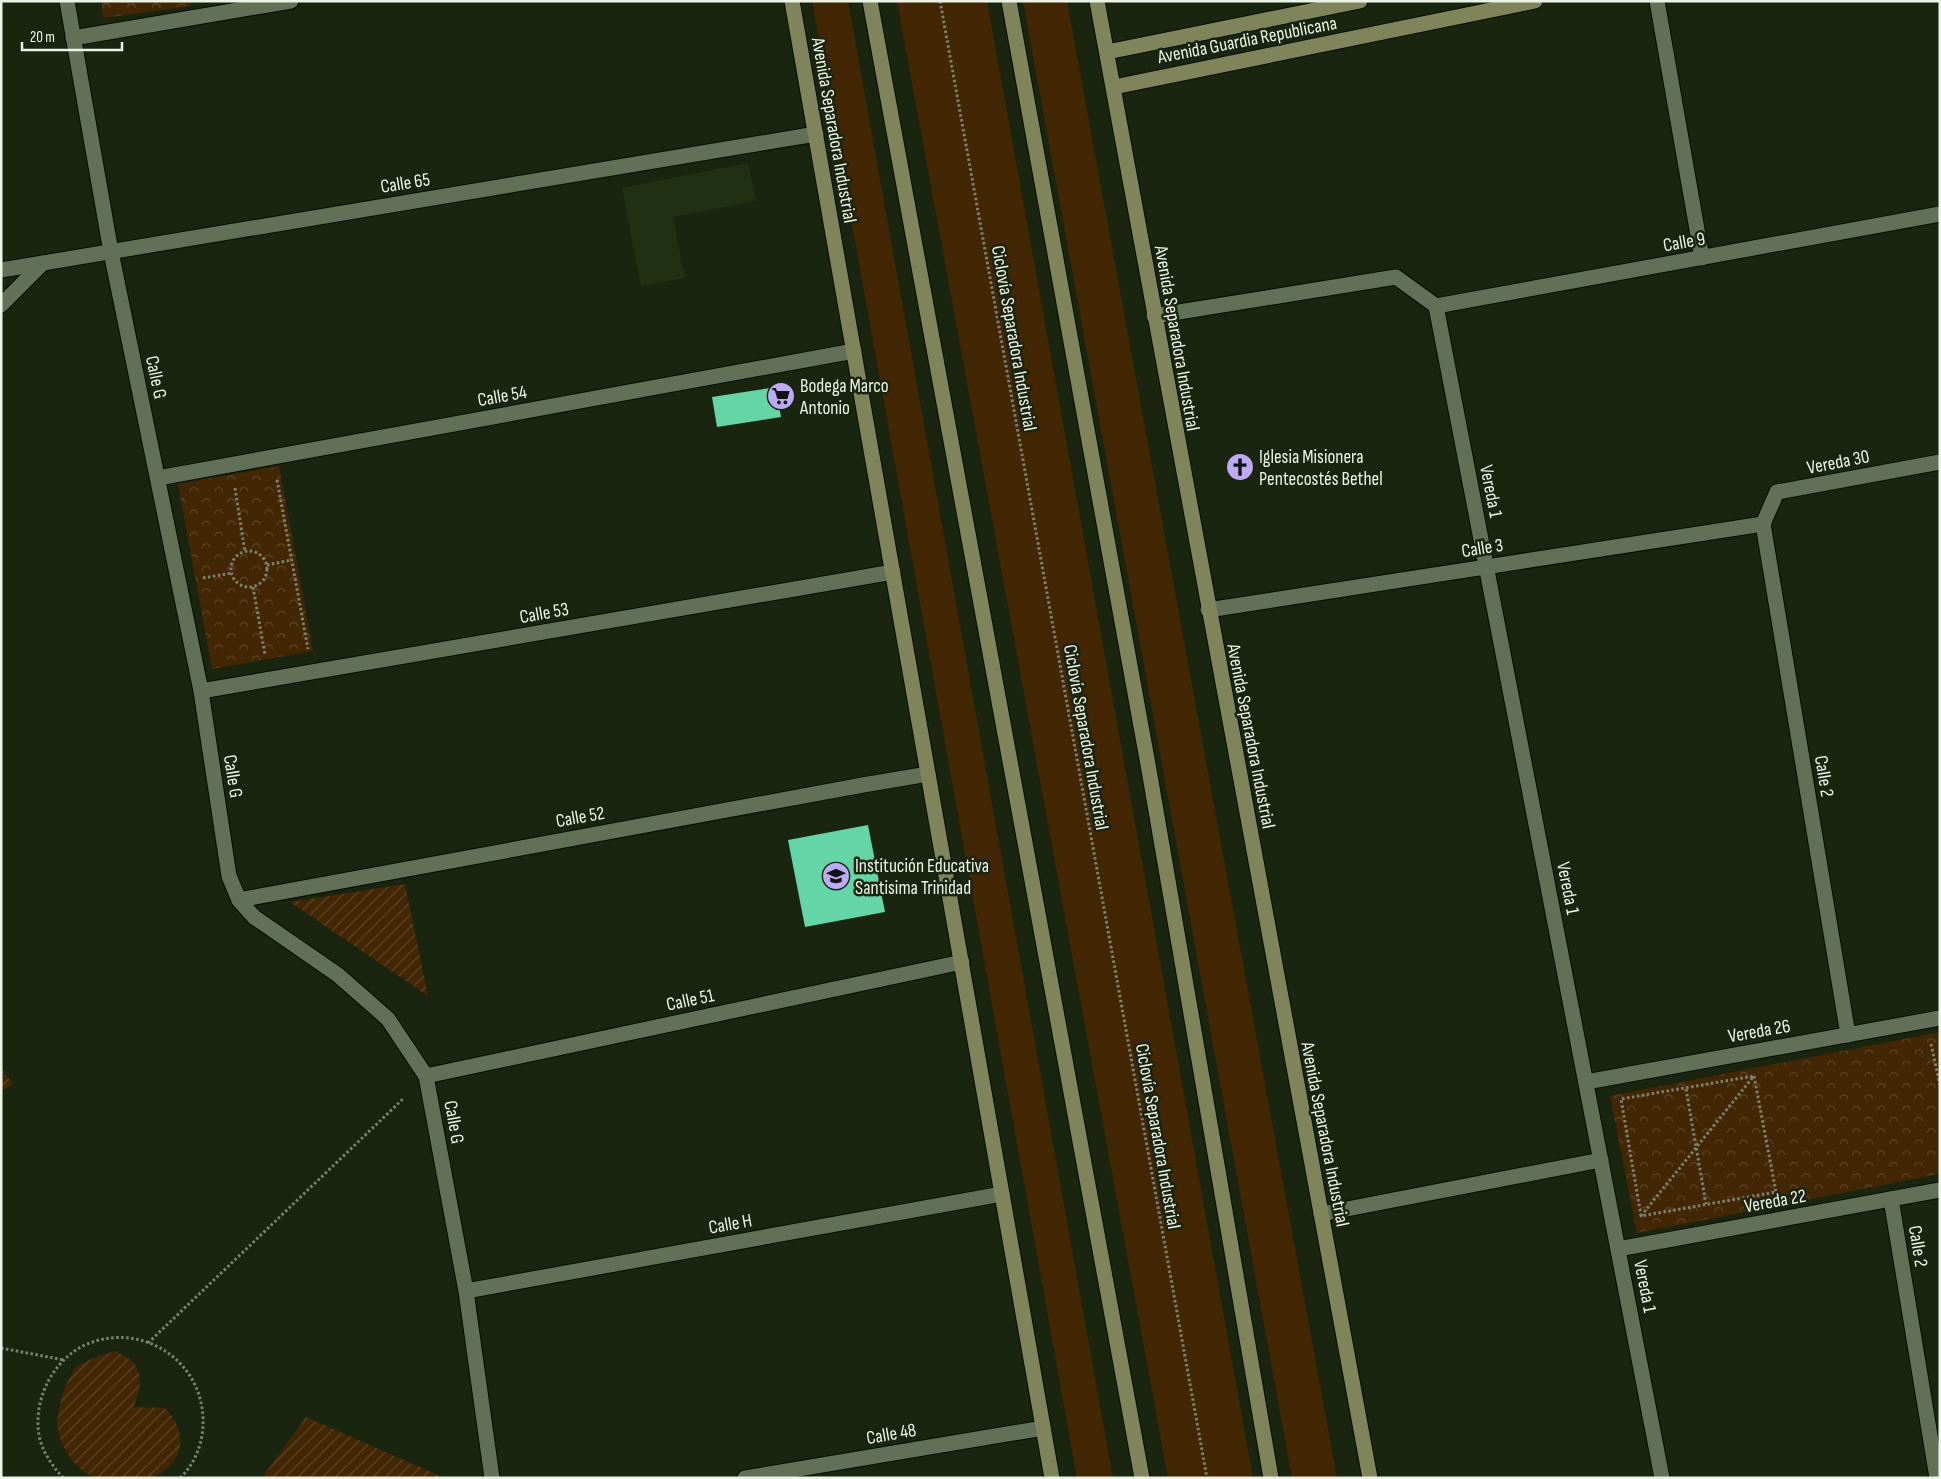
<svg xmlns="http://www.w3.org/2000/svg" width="1941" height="1479" viewBox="0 0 1941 1479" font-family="'Sofia Sans Condensed',sans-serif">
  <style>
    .built { fill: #212f13 }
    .grass { fill: #432603 }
    .park { fill: url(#park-crowns) }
    .garden { fill: url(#garden-furrows) }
    .building { fill: #63d5a6 }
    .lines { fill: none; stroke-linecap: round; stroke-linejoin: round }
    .street-casing { stroke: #050d00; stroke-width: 17 }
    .secondary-casing { stroke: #050d00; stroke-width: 17 }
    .path { stroke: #7a8371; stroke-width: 3; stroke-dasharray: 2.5 2.5; stroke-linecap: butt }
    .street { stroke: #637058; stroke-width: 15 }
    .secondary { stroke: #7f845b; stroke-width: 15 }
    .labels { text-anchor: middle; stroke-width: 5; stroke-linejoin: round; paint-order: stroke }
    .street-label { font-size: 19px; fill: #ecf4e6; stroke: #1a2510 }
    .poi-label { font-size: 19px; fill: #ecf4e6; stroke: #1a2510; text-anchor: start }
  </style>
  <defs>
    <pattern id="park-crowns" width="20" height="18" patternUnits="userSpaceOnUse" patternTransform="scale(1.25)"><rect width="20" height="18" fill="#432603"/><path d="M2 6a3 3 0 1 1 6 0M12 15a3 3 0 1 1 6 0" fill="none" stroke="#5e4628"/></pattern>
    <pattern id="garden-furrows" width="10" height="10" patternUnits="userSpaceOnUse" patternTransform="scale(1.25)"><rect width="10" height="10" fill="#432603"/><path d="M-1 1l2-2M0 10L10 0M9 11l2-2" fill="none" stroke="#5e4628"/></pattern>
  </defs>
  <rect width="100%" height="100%" fill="#1a2510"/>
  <!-- built -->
  <path class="built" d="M748,163L756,201L673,217L685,278L641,286L622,188Z"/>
  <!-- grass -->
  <g class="grass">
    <path d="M812,1H848L1113,1478H1077Z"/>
    <path d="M897,1H987L1253,1478H1168Z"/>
    <path d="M1023,1H1067L1337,1478H1292Z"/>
  </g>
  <!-- park -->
  <g class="park">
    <path d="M101,1H190L191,6L103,18Z"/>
    <path d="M279,466L313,651L212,669L178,484Z"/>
    <path d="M1940,1032V1174L1637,1233L1610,1096Z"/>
  </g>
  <!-- garden -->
  <g class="garden">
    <path d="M405,884L428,996L290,902Z"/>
    <path d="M1,1068L13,1084L1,1091Z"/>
    <path d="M115,1351C144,1364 144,1379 134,1407L165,1408C186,1429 187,1459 159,1474C149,1479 136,1478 125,1478C117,1478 107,1479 99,1478C76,1474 59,1445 57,1424C57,1417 60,1408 61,1401C63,1391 69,1376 77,1367C83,1361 106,1354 115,1351Z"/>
    <path d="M306,1417L445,1478H262Z"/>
  </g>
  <!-- building -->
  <g class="building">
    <path d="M776,387L781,417L717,427L712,397Z"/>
    <path d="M868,825L885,912L805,927L788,840Z"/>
  </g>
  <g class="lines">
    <!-- street casing -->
    <g class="street-casing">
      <g id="street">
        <path d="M67,1L111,252L201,691L229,876L239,900L254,917L338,975L388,1019L426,1076L466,1291L492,1478"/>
        <path d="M1657,1L1702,258"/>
        <path d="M73,38L291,1"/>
        <path d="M1,270L816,134"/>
        <path d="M1,305L43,263"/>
        <path d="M1436,306L1662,1478"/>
        <path d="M1436,306L1940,214"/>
        <path d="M1154,316L1396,277L1436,306"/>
        <path d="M158,478L854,351"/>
        <path d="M1763,524L1848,1035"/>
        <path d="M1763,524L1777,492L1940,462"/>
        <path d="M1208,610L1763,524"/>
        <path d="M201,691L893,572"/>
        <path d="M239,900L863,785L928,774"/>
        <path d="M426,1076L962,962"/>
        <path d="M1586,1082L1940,1018"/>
        <path d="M1891,1199L1937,1478"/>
        <path d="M1321,1214L1601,1160"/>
        <path d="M1618,1249L1940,1190"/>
        <path d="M466,1291L1002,1194"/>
        <path d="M745,1478L1043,1428"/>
      </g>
    </g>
    <!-- secondary casing -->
    <g class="secondary-casing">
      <g id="secondary">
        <path d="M792,1L1052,1478"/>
        <path d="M870,1L1142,1478"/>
        <path d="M1009,1L1149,770L1271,1478"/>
        <path d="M1097,1L1370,1478"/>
        <path d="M1107,52L1360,1"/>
        <path d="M1114,87L1535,1"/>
      </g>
    </g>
    <!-- path -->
    <g class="path">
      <path d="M940,1L1207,1478"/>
      <path d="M277,480L308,649"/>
      <path d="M235,488L245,552"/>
      <circle cx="249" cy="569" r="18"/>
      <path d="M267,565L292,560"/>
      <path d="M203,578L232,573"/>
      <path d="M253,587L265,655"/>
      <path d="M1931,1044L1940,1085"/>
      <path d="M1754,1076L1776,1192L1641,1216L1621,1099Z"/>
      <path d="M1686,1089L1706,1204"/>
      <path d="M1641,1216L1753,1077"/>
      <path d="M148,1343L404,1098"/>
      <path d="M1,1348L64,1360"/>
      <path d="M63,1478C52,1465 42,1452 39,1435C33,1399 53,1359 87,1344C138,1323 194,1355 202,1408C206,1433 199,1460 180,1478"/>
    </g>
    <!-- street -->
    <use href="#street" class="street"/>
    <!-- secondary -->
    <use href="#secondary" class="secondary"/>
  </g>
  <!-- icons -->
  <defs>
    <g id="supermarket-disc" transform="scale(1.4375)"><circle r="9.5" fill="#bda9f5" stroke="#1a2510"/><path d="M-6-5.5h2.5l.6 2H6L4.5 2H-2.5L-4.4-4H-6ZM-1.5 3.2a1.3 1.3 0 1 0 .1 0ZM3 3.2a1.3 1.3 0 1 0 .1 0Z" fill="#111"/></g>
    <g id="church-disc" transform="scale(1.4375)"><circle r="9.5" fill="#bda9f5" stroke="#1a2510"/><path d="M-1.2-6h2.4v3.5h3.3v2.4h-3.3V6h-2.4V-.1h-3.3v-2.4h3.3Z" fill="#111"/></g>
    <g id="school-disc" transform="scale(1.4375)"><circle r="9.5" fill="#bda9f5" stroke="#1a2510"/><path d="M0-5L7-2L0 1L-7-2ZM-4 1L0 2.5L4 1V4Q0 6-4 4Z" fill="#111"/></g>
  </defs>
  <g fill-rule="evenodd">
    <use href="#supermarket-disc" x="781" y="396"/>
    <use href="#church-disc" x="1240" y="467"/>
    <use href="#school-disc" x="836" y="876"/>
  </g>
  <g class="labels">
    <!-- street labels -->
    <g class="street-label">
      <text transform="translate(1247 39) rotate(-11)" y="7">Avenida Guardia Republicana</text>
      <text transform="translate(835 130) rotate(80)" y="7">Avenida Separadora Industrial</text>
      <text transform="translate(405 182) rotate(-9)" y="7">Calle 65</text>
      <text transform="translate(1684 241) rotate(-10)" y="7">Calle 9</text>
      <text transform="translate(1015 338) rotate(80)" y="7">Ciclovía Separadora Industrial</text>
      <text transform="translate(1178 338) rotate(80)" y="7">Avenida Separadora Industrial</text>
      <text transform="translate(157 377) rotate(78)" y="7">Calle G</text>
      <text transform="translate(502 395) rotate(-10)" y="7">Calle 54</text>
      <text transform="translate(1838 461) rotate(-11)" y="7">Vereda 30</text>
      <text transform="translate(1492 491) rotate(79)" y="7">Vereda 1</text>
      <text transform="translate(1482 547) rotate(-9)" y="7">Calle 3</text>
      <text transform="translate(544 612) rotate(-10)" y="7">Calle 53</text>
      <text transform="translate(1252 736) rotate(79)" y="7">Avenida Separadora Industrial</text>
      <text transform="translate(1087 737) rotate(80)" y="7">Ciclovía Separadora Industrial</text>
      <text transform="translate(234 776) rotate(81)" y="7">Calle G</text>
      <text transform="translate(1825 776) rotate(81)" y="7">Calle 2</text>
      <text transform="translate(580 816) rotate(-10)" y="7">Calle 52</text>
      <text transform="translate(1569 888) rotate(79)" y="7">Vereda 1</text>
      <text transform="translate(690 999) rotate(-12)" y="7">Calle 51</text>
      <text transform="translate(1759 1030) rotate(-10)" y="7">Vereda 26</text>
      <text transform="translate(455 1122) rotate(80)" y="7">Calle G</text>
      <text transform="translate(1326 1134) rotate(79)" y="7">Avenida Separadora Industrial</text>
      <text transform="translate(1159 1136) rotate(80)" y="7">Ciclovía Separadora Industrial</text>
      <text transform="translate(1775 1200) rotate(-10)" y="7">Vereda 22</text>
      <text transform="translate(730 1223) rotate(-10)" y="7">Calle H</text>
      <text transform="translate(1919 1246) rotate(81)" y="7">Calle 2</text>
      <text transform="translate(1646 1286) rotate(79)" y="7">Vereda 1</text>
      <text transform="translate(891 1433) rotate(-10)" y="7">Calle 48</text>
    </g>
    <!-- poi labels -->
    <g class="poi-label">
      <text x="800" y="392">Bodega Marco<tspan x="800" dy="22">Antonio</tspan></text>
      <text x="1259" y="463">Iglesia Misionera<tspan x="1259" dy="22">Pentecostés Bethel</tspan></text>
      <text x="855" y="872">Institución Educativa<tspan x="855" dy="22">Santisima Trinidad</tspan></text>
    </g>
  </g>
  <!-- border -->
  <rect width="1941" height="1479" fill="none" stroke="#ecf4e6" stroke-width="5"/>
  <!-- scale -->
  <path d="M22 42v8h100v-8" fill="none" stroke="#ecf4e6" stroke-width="2.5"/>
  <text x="30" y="42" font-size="15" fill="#ecf4e6" stroke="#1a2510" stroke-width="4" paint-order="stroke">20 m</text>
</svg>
